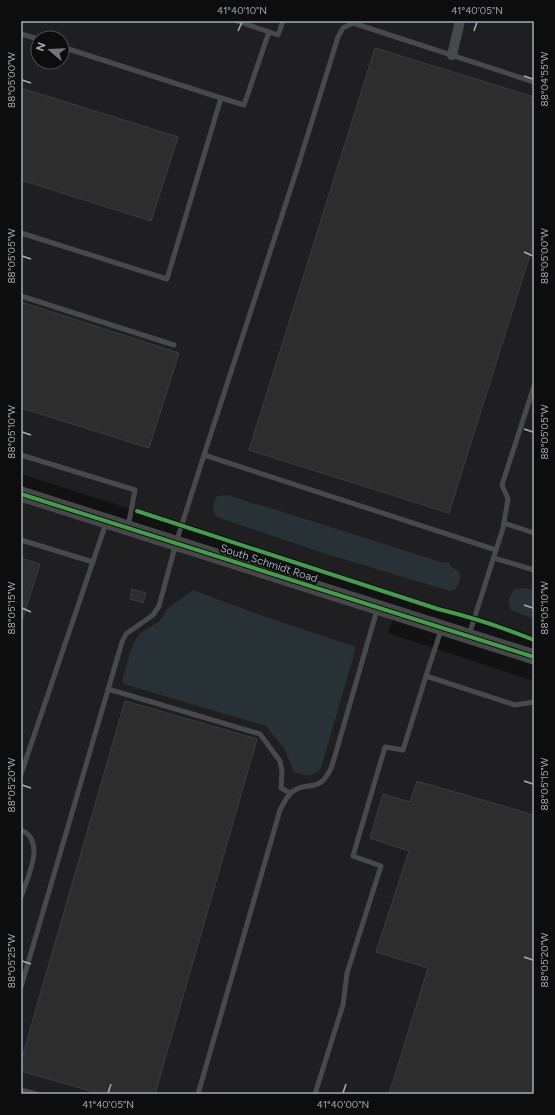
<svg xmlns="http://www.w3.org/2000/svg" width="555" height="1115" viewBox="0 0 555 1115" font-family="Figtree,sans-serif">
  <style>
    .built { fill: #1f1f21; fill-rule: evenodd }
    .water { fill: #283236 }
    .building { fill: #2d2d2e; stroke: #3b3d3f }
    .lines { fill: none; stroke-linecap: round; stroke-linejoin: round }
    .lane { stroke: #47494b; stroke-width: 5 }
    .street { stroke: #47494b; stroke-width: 10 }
    .secondary { stroke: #464749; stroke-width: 15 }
    .cycleway-casing { stroke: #0d0d0e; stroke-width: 6 }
    .cycleway { stroke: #469c4c; stroke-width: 4 }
    .ticks { fill: none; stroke: #a3acb4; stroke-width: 1.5 }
    .labels { text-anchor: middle; stroke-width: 4; stroke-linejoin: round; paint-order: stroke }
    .street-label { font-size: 11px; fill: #a3acb4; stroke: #0d0d0e }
    .neatline { fill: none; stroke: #a3acb4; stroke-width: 1.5 }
    .ticks-label { font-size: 10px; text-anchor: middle; fill: #a3acb4 }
  </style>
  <rect width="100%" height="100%" fill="#121213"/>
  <!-- built -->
  <g class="built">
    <path d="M21,21H534V638L21,474ZM38,38H62V62H38Z"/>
    <path d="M21,502L393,618L388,633L534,681V1094H21Z"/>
  </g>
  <!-- water -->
  <g class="water">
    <path d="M229,495L254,504L264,506L444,563L449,562L451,567L459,571C462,577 459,583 456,589L450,591L323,553L217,517L213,512L214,502L217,496Z"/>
    <path d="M525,588L534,590V619L511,610L508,602L514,589Z"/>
    <path d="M193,590L263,616L356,647L321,768C314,778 305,776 294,772L285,750L266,726L124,684L122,680L133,644L140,633L160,621L167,609Z"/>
  </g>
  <!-- building -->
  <g class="building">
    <path d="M375,48L534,97V242L449,513L249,450Z"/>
    <path d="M21,88L178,137L151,221L21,180Z"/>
    <path d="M21,302L179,353L149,448L21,408Z"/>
    <path d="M21,558L40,564L23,618H21Z"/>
    <path d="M132,589L146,593L143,603L130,599Z"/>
    <path d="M125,701L257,739L155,1094H101L21,1071V1061Z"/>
    <path d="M417,781L534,815V1094H389L428,968L376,952L409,851L370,838L383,794L410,802Z"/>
  </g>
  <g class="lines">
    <!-- lane -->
    <g class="lane">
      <path d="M237,21L278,35L283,21"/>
      <path d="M21,34L38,39"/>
      <path d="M221,98L244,105L269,32"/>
      <path d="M21,233L167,279L221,98L62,47"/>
      <path d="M21,296L174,345"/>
      <path d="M21,455L135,490L128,527"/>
      <path d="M204,455L299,163L338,37L343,28L353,23L534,82"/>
      <path d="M504,523L534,533"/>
      <path d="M21,540L93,562"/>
      <path d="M494,558L534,570"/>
      <path d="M469,635L503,528L508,499L502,485L534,386"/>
      <path d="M426,676L441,630"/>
      <path d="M108,689L260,734L280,761L282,772L281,788L290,793"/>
      <path d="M21,774L106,523"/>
      <path d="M21,830C47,841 27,878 21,897"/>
      <path d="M21,987L122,642L126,634L153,615L159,606L176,543L204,455L496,550"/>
      <path d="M21,1090L36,1094"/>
      <path d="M198,1094L280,810C284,803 286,797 292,792C308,779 319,796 332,766L377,610"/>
      <path d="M315,1094L343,1005L347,973L381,866L353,856L385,747L403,750L426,676L515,705L534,702"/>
    </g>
    <!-- street -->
    <path class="street" d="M452,55L460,21"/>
    <!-- secondary -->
    <path class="secondary" d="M21,494L534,657"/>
    <!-- cycleway casing -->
    <g class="cycleway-casing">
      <g id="cycleway">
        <path d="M21,494L534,657"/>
        <path d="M137,511L438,609C471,617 502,627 534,640"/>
      </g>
    </g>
    <!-- cycleway -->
    <use href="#cycleway" class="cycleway"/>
  </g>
  <!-- ticks -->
  <path class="ticks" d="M238,31L242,22M474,31L477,22M524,76L533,79M22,80L31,83M524,252L533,256M22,256L31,259M524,429L533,432M22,432L31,435M524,605L533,608M22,608L31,612M524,781L533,784M22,785L31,788M524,957L533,960M22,961L31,964M108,1093L111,1084M343,1093L346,1084"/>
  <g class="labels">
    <!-- street labels -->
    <g class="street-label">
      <text transform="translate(269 563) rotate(18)" y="4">South Schmidt Road</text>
    </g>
  </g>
  <!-- border -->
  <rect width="555" height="1115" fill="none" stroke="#0d0d0e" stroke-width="44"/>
  <!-- north arrow -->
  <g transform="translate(50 50) rotate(289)"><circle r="19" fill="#0d0d0e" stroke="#494d50"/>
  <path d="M0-3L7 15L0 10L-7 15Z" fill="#70767c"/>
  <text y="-6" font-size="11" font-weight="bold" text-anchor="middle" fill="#a3acb4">N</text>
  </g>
  <rect x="22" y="22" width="511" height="1071" class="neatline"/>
  <g class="ticks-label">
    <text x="242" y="14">41°40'10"N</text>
    <text x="477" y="14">41°40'05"N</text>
    <text transform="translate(544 79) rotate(-90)" y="4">88°04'55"W</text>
    <text transform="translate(11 80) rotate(-90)" y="4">88°05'00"W</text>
    <text transform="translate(544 256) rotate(-90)" y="4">88°05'00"W</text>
    <text transform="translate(11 256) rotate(-90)" y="4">88°05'05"W</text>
    <text transform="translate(544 432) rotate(-90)" y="4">88°05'05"W</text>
    <text transform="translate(11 432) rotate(-90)" y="4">88°05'10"W</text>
    <text transform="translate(544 608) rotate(-90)" y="4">88°05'10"W</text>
    <text transform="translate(11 608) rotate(-90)" y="4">88°05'15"W</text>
    <text transform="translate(544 784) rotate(-90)" y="4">88°05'15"W</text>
    <text transform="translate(11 785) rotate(-90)" y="4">88°05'20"W</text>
    <text transform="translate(544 960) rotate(-90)" y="4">88°05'20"W</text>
    <text transform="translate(11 961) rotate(-90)" y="4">88°05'25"W</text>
    <text x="108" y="1108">41°40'05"N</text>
    <text x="343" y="1108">41°40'00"N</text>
  </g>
</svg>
